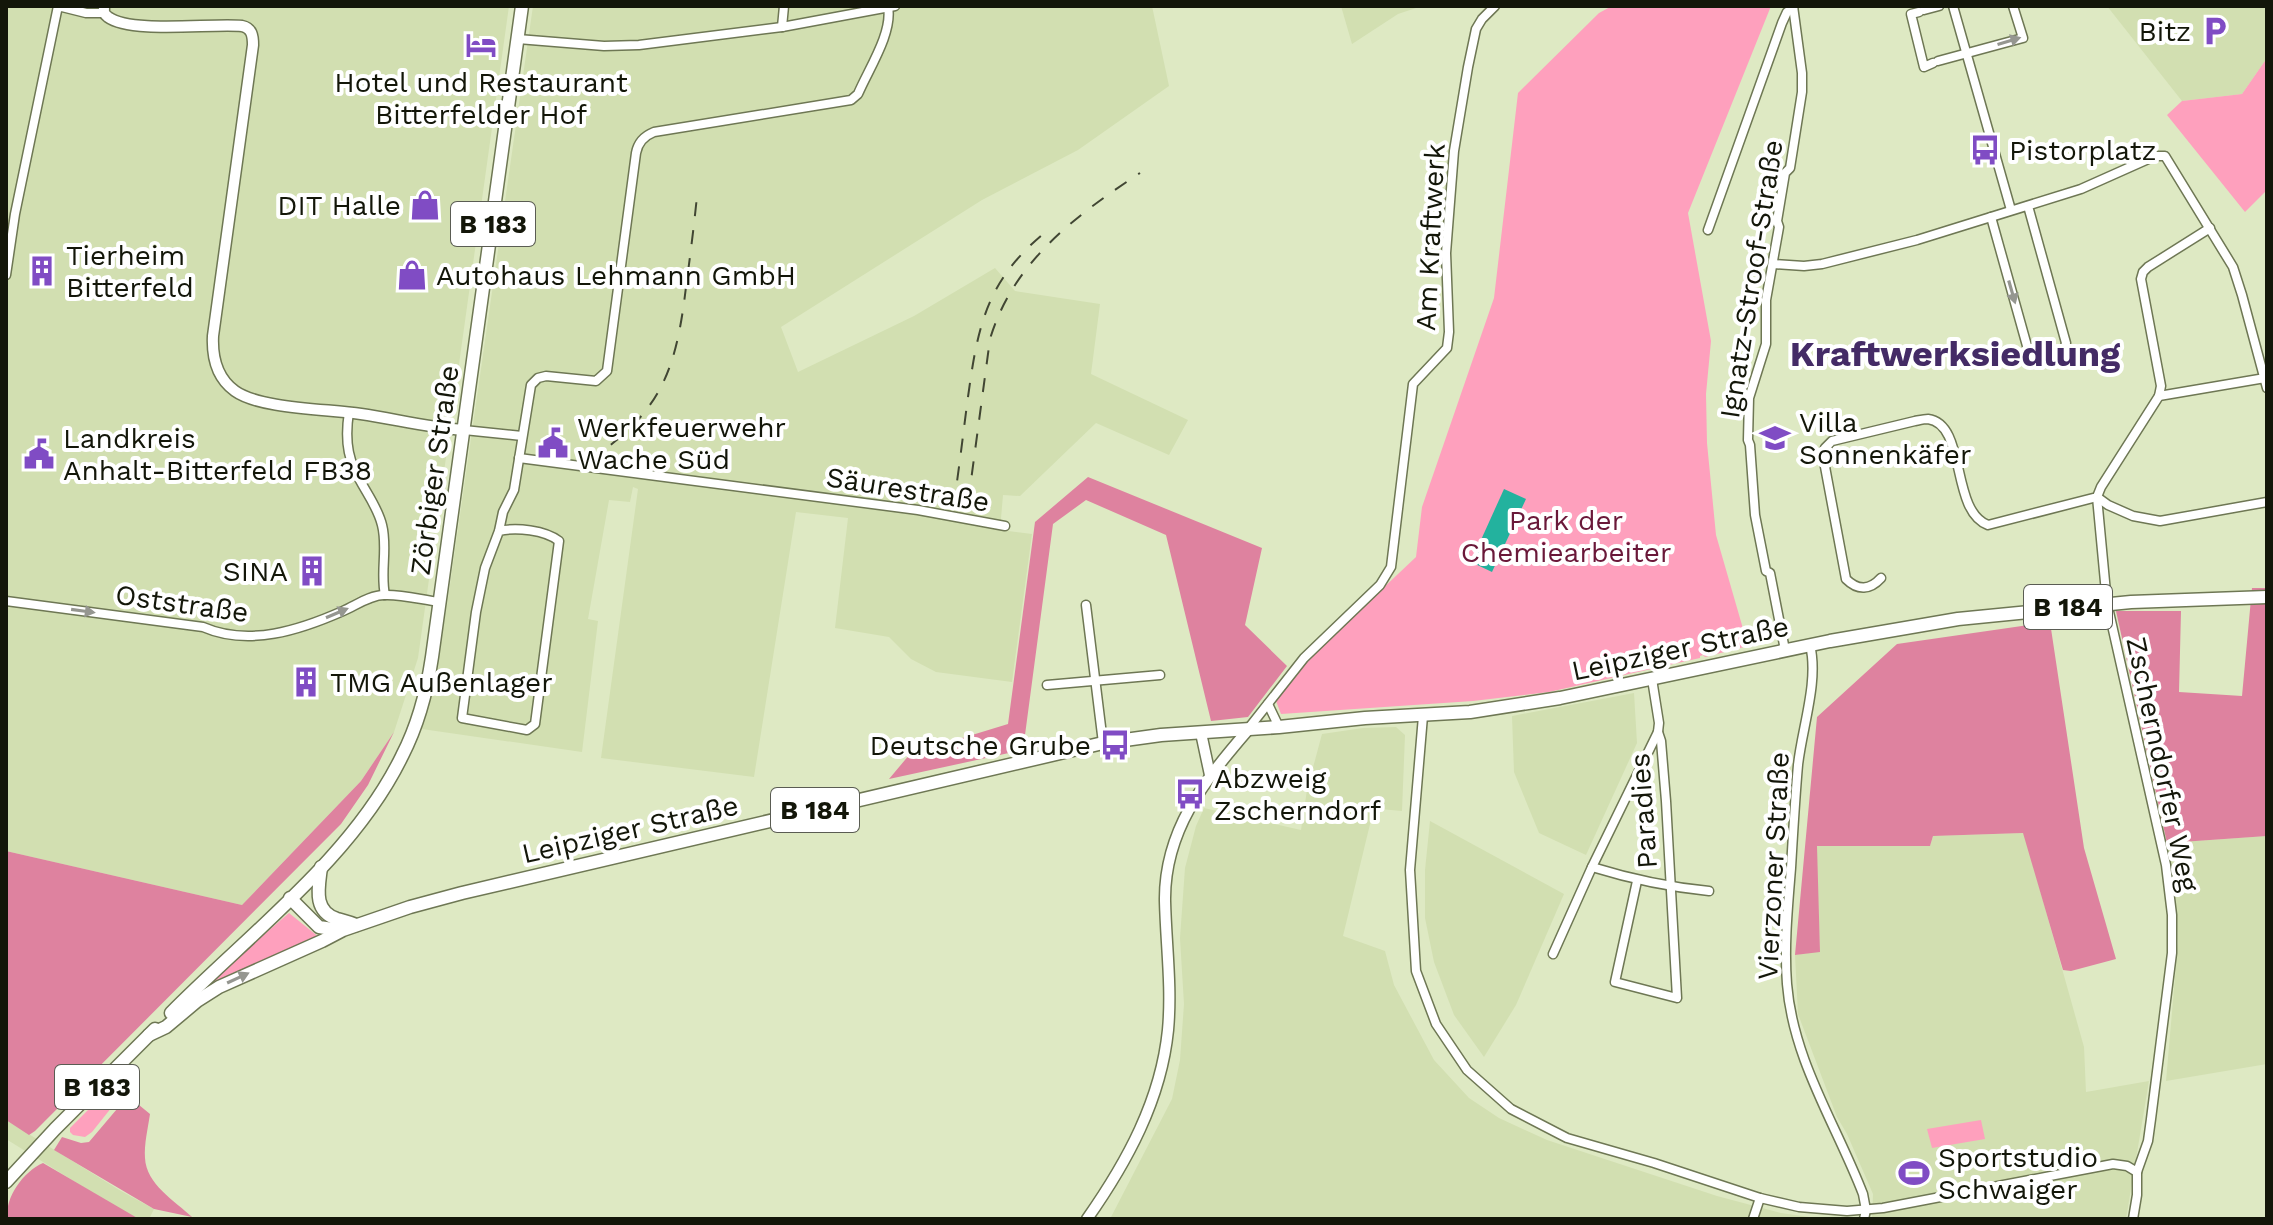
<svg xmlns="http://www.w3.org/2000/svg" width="2273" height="1225" viewBox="0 0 2273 1225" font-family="'Work Sans',sans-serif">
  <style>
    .built { fill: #d2dfb1 }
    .green { fill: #fea0bd }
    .forest { fill: #de829f }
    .water { fill: #23b29e }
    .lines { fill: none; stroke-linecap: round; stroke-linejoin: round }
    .minor-casing { stroke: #6e7754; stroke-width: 11 }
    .tertiary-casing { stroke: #6e7754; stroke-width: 13 }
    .primary-casing { stroke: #6e7754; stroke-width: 15 }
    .minor { stroke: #fff; stroke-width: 8 }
    .tertiary { stroke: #fff; stroke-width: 10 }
    .primary { stroke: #fff; stroke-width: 12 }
    .rail { stroke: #414633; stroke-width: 2; stroke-dasharray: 14 14; stroke-linecap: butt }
    .oneway { fill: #959690 }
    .labels { text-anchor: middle; stroke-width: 8; stroke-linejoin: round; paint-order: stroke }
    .shield { fill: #fff; stroke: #5a5c53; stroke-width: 2 }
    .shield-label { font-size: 26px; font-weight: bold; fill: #131609 }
    .poi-label { font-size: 28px; fill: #131609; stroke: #fff; text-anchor: start }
    .street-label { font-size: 28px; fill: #131609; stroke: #fff }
    .park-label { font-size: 28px; fill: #6a1839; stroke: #fff }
    .district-label { font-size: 36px; font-weight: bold; fill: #442b66; stroke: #fff }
  </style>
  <rect width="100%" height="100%" fill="#dee9c3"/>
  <!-- built -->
  <g class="built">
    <path d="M6,6H509L418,658L394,732L361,781L242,905L6,851Z"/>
    <path d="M533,6H1152L1169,86L1078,150L982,200L781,327L798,372L914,316L995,268L1015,291L1100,304L1091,374L1188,420L1169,455L1096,423L1020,496L1003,495L1000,530L1032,534L1012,682L936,672L911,659L889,637L835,628L848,518L796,512L754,777L601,758L638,489L633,487L630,502L609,500L588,619L598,621L582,752L422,729L434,688L450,585Z"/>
    <path d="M1341,6H1422L1398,14L1352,44Z"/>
    <path d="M2107,6H2267V58L2242,94L2182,101Z"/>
    <path d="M1634,693L1637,743L1586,855L1539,833L1514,772L1512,716Z"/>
    <path d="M1396,727L1405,735L1402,811L1380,809L1376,820H1371L1343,936L1385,951L1394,985L1434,1060L1469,1098L1499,1118L1547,1140L1717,1196L1781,1213L1823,1219H1110L1172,1099L1180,1060L1184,1004L1180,938L1185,868L1196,826L1204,808L1301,830L1307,790L1322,734L1363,728Z"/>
    <path d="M1430,821L1564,894L1516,1005L1484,1057L1454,1015L1434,962L1425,918V870Z"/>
    <path d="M2024,833L2084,1047L2086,1092L2149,1081L2126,1219H1872L1873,1194L1847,1134L1837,1117L1798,1014L1795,955L1820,951L1816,846H1930L1933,836Z"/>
    <path d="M2267,836V1064L2166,1081L2178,943L2175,880L2167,843Z"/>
    <path d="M6,1120L121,1191L154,1209L149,1219H139L114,1206L6,1139Z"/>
  </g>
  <!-- green -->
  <g class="green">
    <path d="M1612,6H1771L1688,213L1711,341L1706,394L1707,443L1716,535L1748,646L1705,657L1703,655L1700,656V658L1549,692L1473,701L1281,714L1276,701L1306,661L1416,557L1422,507L1494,298L1518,93L1599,13Z"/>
    <path d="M2267,58L2266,191L2245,212L2167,115L2182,101L2242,94Z"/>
    <path d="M289,913L320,938L203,994L200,990Z"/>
    <path d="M133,1065L139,1073L92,1132L85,1137L73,1135L70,1132V1128Z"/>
    <path d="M1981,1120L1985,1139L1932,1148L1927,1129Z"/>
  </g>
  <!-- forest -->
  <g class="forest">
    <path d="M1088,477L1262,548L1245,625L1287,666L1248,717L1211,721L1166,535L1086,500L1053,524L1023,750L889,779L910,754L1008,724L1035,522Z"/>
    <path d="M2252,588H2267V836L2167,843L2116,611H2181L2179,692L2242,696Z"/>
    <path d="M2050,622L2084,848L2116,959L2071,971L2063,970L2023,833L1933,836L1930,846H1817L1820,952L1795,955L1817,717L1897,644Z"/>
    <path d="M394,732L368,785L341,824L35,1131L29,1135L6,1120V851L242,905L361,781Z"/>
    <path d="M128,1096L150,1114C148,1128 144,1144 145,1158C146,1184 175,1201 192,1217L154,1209L54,1150L62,1137L81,1143L89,1142Z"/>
    <path d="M43,1163L139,1219H7C5,1197 23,1172 43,1163Z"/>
  </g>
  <!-- water -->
  <path class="water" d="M1504,489L1526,499L1492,572L1471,562Z"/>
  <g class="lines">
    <!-- minor casing -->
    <g class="minor-casing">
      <g id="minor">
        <path d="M1953,6L2011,210"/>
        <path d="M1924,10L1939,6"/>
        <path d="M1919,12L1911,14L1924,67L1933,63"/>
        <path d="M782,27L784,6"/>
        <path d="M518,39L604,46L639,45L782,27L895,6"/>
        <path d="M1938,61L2023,38L2013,6"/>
        <path d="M1991,217L2029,353L2031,358C2042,362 2064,356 2066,343L2028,206"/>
        <path d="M1708,230L1782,23L1787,12L1793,8"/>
        <path d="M1773,264L1804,266L1822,264L1917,240L2081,189L2155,156H2165L2233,267L2242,295L2267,388"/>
        <path d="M6,275L15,214L58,6L86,13H104"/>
        <path d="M2159,396L2161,386L2141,279L2143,272L2148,267L2210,228"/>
        <path d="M349,412C346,431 346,451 354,468C362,488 377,504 382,525C388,548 380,572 385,595"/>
        <path d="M464,430L522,436"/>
        <path d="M519,458L918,510L1005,526"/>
        <path d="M2097,497L2107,603L2166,865L2172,915V953L2151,1119L2148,1141L2137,1172V1195L2133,1219"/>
        <path d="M2097,497L2108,505L2133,516L2160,521L2267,502"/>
        <path d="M499,531C516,527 545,530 559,541L535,724L527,730L462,718L476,612L485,568L499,531L503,512L514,490L531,385L538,378L546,376L596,381L607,371L636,153C638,142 644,136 654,132L851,100L858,94C868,70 893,33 888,7"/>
        <path d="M1881,578C1870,590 1858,591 1846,579L1823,456L1825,448L1832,441L1915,421C1920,420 1924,419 1928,419C1967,424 1950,511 1988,525L2097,497L2101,487L2159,396L2265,378"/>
        <path d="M6,601L203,627C249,647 300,630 343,611C355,606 370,595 384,595C402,594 422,600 440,602"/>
        <path d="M1086,605L1103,743"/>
        <path d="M1810,645C1819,681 1802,728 1798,765C1795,799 1793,834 1791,868C1788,906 1784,945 1787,984C1793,1060 1836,1124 1863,1194L1866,1210L1864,1219"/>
        <path d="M1785,650L1770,573L1766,571L1755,515L1750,445L1748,440L1749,398L1766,344V300L1779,227L1777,221L1785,173L1790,168L1802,92V73L1793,6"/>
        <path d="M1047,685L1160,675"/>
        <path d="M1268,704L1279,727"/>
        <path d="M1423,716L1410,870L1416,971L1436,1024L1467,1070L1511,1109L1567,1138L1654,1163L1760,1198L1799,1207L1847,1211L1883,1208L2113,1164L2127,1166L2137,1172"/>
        <path d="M1248,729L1304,658L1380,585L1391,567L1413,384L1447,348L1449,332L1446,253L1454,151L1468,67L1476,29L1482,19L1495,6"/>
        <path d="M1592,867C1631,879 1668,887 1709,891"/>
        <path d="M1637,881L1615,982L1677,998L1666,801L1661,741L1658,732"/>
        <path d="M1553,954L1592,867L1658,732L1659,723L1652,679"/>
        <path d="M1753,1219L1760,1198"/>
      </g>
    </g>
    <!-- tertiary casing -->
    <g class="tertiary-casing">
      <g id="tertiary">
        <path d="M104,6C104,12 103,13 108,17C131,34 212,23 242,26C252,28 253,36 253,45L213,336C212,357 217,378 235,391C260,409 328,409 361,414C395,419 430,428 464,430"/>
        <path d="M1201,733L1210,775"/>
        <path d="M1087,1219C1127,1162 1161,1100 1168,1030C1172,987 1166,944 1165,901C1164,831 1204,781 1248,730"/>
      </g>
    </g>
    <!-- primary casing -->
    <g class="primary-casing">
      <g id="primary">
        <path d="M321,867C319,886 312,911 337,919C344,921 349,922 356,925"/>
        <path d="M290,898L319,927L339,930"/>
        <path d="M171,1013C249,934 353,857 402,756C418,725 427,691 432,657L522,6"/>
        <path d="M149,1035L166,1027L197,1001L219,987L322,941L343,930L410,907L462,893L1103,743L1161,735L1279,727L1365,718L1470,712L1560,698L1830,641L1958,619L2131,602L2267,597"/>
        <path d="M6,1182L55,1129L155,1029"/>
      </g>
    </g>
    <!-- minor -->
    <use href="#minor" class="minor"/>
    <!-- tertiary -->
    <use href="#tertiary" class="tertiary"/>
    <!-- primary -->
    <use href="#primary" class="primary"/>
    <!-- rail -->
    <g class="rail">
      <path d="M588,461C661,413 676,371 686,287C690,257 694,226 697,196"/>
      <path d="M968,503L990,339C1013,262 1075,216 1140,173"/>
      <path d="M953,508C959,471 963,434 968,397C978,324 987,279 1048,230"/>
    </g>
  </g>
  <!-- one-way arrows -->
  <defs><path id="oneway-solid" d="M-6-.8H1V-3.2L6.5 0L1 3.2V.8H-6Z" transform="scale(2)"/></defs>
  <g class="oneway">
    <use href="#oneway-solid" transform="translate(2009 41) rotate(-17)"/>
    <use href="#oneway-solid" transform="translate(2012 292) rotate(74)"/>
    <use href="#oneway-solid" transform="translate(83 611) rotate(8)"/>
    <use href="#oneway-solid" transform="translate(337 613) rotate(-23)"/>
    <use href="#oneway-solid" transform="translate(238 978) rotate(-25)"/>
  </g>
  <!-- icons -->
  <defs>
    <g id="parking-bare" transform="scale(2.4)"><path d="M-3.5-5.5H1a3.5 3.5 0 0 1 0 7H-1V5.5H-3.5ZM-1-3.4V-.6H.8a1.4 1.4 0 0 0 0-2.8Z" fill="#804cc4" stroke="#fff" stroke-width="2.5" paint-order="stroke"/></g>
    <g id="hotel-bare" transform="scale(2.4)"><path d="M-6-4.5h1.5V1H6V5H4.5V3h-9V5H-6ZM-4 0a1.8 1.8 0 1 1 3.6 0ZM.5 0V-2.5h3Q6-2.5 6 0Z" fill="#804cc4" stroke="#fff" stroke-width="2.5" paint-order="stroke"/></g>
    <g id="bus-bare" transform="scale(2.4)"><path d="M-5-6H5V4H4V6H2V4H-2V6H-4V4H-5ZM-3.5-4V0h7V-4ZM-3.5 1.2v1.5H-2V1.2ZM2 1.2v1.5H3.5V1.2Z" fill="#804cc4" stroke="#fff" stroke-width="2.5" paint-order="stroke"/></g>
    <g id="shop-bare" transform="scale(2.4)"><path d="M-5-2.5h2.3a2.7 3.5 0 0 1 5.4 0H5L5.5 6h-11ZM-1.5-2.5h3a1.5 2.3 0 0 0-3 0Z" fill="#804cc4" stroke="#fff" stroke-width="2.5" paint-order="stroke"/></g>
    <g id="building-bare" transform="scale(2.4)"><path d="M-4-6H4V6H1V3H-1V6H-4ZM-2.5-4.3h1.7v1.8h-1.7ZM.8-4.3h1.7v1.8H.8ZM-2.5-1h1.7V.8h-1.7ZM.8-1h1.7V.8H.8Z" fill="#804cc4" stroke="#fff" stroke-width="2.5" paint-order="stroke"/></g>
    <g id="school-bare" transform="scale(2.4)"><path d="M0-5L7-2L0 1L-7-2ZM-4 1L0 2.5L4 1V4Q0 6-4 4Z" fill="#804cc4" stroke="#fff" stroke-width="2.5" paint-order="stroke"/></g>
    <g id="civic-bare" transform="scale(2.4)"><path d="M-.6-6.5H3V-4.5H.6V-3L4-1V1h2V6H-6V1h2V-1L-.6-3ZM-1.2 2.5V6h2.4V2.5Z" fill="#804cc4" stroke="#fff" stroke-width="2.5" paint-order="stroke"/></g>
    <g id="stadium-bare" transform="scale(2.4)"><path d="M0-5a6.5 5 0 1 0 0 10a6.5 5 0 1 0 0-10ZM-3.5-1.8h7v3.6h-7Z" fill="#804cc4" stroke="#fff" stroke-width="2.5" paint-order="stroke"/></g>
  </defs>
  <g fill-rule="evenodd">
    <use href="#parking-bare" x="2215" y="31"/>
    <use href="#hotel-bare" x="481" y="45"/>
    <use href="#bus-bare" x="1985" y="150"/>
    <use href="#shop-bare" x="425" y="205"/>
    <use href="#building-bare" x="42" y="271"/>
    <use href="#shop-bare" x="412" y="275"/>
    <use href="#school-bare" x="1775" y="438"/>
    <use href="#civic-bare" x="553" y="443"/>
    <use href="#civic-bare" x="39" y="454"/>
    <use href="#building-bare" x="312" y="571"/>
    <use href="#building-bare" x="306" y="682"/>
    <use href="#bus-bare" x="1115" y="745"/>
    <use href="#bus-bare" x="1190" y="794"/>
    <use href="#stadium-bare" x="1914" y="1173"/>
  </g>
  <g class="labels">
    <!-- shield labels -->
    <g class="shield">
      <rect x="451" y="202" width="84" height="44" rx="6"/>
      <rect x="2024" y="585" width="88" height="44" rx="6"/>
      <rect x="771" y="788" width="88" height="44" rx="6"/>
      <rect x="55" y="1065" width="84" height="44" rx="6"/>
    </g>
    <g class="shield-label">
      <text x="493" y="233">B 183</text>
      <text x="2068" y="616">B 184</text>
      <text x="815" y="819">B 184</text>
      <text x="97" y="1096">B 183</text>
    </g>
    <!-- poi labels -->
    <g class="poi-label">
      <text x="2191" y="41" text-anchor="end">Bitz</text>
      <text x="481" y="92" text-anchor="middle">Hotel und Restaurant<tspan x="481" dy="32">Bitterfelder Hof</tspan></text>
      <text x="2009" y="160">Pistorplatz</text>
      <text x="401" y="215" text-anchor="end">DIT Halle</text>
      <text x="66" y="265">Tierheim<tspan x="66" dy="32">Bitterfeld</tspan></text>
      <text x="436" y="285">Autohaus Lehmann GmbH</text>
      <text x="1799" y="432">Villa<tspan x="1799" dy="32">Sonnenkäfer</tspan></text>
      <text x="577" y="437">Werkfeuerwehr<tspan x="577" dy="32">Wache Süd</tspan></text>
      <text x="63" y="448">Landkreis<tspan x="63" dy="32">Anhalt-Bitterfeld FB38</tspan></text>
      <text x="288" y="581" text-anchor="end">SINA</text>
      <text x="330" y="692">TMG Außenlager</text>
      <text x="1091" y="755" text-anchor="end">Deutsche Grube</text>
      <text x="1214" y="788">Abzweig<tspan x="1214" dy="32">Zscherndorf</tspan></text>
      <text x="1938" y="1167">Sportstudio<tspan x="1938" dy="32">Schwaiger</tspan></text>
    </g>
    <!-- street labels -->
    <g class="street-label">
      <text transform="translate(1430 237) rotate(-87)" y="10">Am Kraftwerk</text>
      <text transform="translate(1751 279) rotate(-81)" y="10">Ignatz-Stroof-Straße</text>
      <text transform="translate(434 470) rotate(-82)" y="10">Zörbiger Straße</text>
      <text transform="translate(908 489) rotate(9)" y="10">Säurestraße</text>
      <text transform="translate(182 603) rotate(8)" y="10">Oststraße</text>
      <text transform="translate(1680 648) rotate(-12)" y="10">Leipziger Straße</text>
      <text transform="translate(2163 764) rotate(78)" y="10">Zscherndorfer Weg</text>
      <text transform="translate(1643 811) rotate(-94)" y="10">Paradies</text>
      <text transform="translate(630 829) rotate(-13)" y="10">Leipziger Straße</text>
      <text transform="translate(1773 866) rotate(-87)" y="10">Vierzoner Straße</text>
    </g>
    <!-- park labels -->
    <g class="park-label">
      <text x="1566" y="530">Park der<tspan x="1566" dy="32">Chemiearbeiter</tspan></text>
    </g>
    <!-- district labels -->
    <g class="district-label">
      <text x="1955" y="366">Kraftwerksiedlung</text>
    </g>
  </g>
  <!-- border -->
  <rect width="2273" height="1225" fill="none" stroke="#131609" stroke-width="16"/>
</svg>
